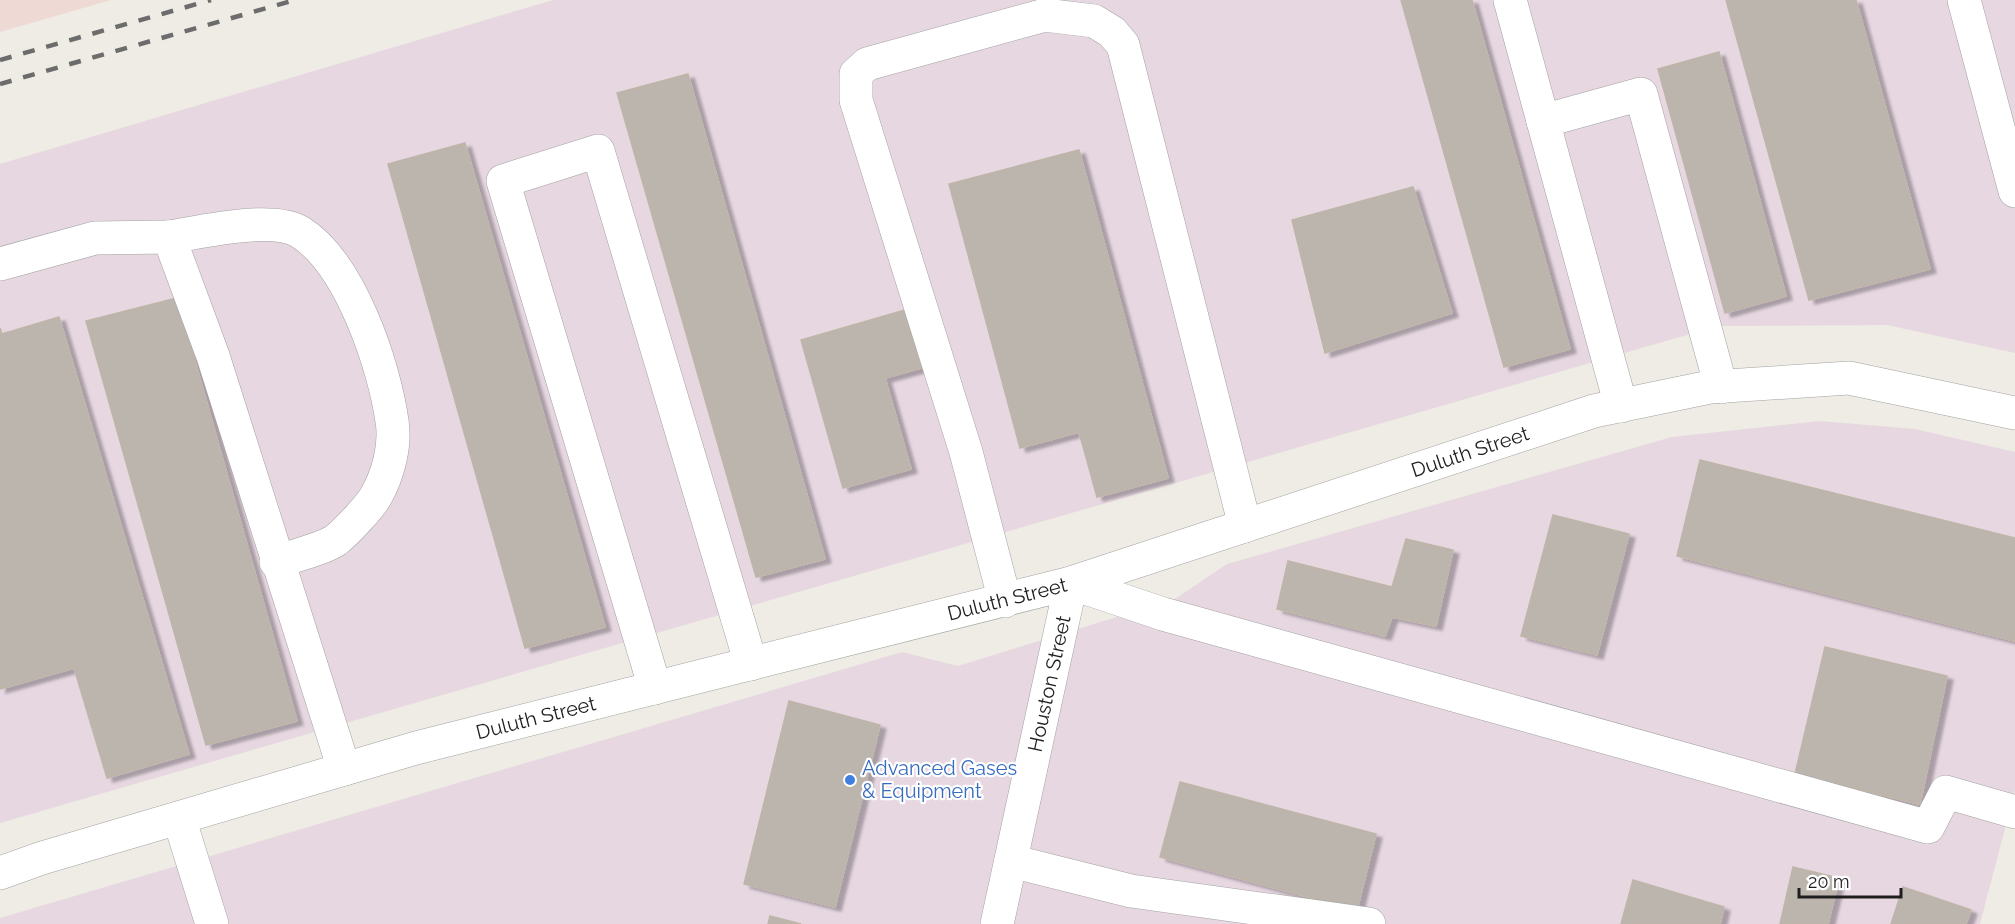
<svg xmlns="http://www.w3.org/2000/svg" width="2015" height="924" viewBox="0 0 2015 924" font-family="Raleway,sans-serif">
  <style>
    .commercial { fill: #eed9d4 }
    .industrial { fill: #e7d7e1 }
    .building { fill: #bbb5ae; stroke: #bfb5a8; stroke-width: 1.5; filter: url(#shadow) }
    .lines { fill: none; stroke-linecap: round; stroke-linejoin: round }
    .minor-casing { stroke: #a2a2a2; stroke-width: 34 }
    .minor { stroke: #fff; stroke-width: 33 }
    .rail { stroke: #6c6c6c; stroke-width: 4.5; stroke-dasharray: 12 12; stroke-linecap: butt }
    .shop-dot { fill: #3f7fe0; stroke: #fff; stroke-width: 2 }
    .labels { text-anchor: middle; stroke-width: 4.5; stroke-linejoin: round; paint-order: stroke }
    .street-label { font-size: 20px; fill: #1e1e1e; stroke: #fff }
    .shop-label { font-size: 20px; fill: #366cbe; stroke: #fff; text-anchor: start }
  </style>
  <defs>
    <filter id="shadow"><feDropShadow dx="6" dy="4" stdDeviation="1.5" flood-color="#0004"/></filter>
  </defs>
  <rect width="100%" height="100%" fill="#eeece4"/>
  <!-- commercial -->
  <path class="commercial" d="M0,0H111L0,32Z"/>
  <!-- industrial -->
  <g class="industrial">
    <path d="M553,0H2015V353L1887,325L1718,326L0,823V164Z"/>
    <path d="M1820,421L1915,429L2015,452V790L1980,924H0V918L902,652L958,666L1175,599L1227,564L1672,437Z"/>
  </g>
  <!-- building -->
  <g class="building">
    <path d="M1401,0H1472L1570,349L1504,367Z"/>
    <path d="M1726,0H1856L1930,269L1809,300Z"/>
    <path d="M1719,52L1786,296L1725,313L1658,69Z"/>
    <path d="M688,74L825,559L756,577L617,93Z"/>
    <path d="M465,143L605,627L525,648L388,164Z"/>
    <path d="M1079,150L1168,478L1097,497L1079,432L1020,448L949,184Z"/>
    <path d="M1413,187L1452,313L1325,353L1292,220Z"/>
    <path d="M177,298L297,721L206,745L86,321Z"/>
    <path d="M905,310L921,368L885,378L911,469L843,488L801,340Z"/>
    <path d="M59,317L189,754L107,778L74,668L0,689V328L2,334Z"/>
    <path d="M1700,460L2015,538V641L1677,556Z"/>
    <path d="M1553,515L1629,534L1597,655L1521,636Z"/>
    <path d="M1406,539L1453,550L1436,626L1392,617L1385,636L1277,609L1288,561L1392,587Z"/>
    <path d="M1825,647L1947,676L1920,804L1795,774Z"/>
    <path d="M789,701L880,725L835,907L744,884Z"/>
    <path d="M1180,782L1376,834L1357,910L1160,857Z"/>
    <path d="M1793,867L1839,878L1828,924H1780Z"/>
    <path d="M1633,880L1724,907L1720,924H1621Z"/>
    <path d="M1903,887L1971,910L1966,924H1891Z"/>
    <path d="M770,916L801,924H768Z"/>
  </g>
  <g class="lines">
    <!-- minor casing -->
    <g class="minor-casing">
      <g id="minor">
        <path d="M1510,0L1621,406"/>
        <path d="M1964,0L2015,191"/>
        <path d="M1543,121L1641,94L1721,387"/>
        <path d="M169,237C201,232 272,215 300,232C350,263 384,365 392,421C396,445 388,475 376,496C370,507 346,532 336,540C323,549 293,556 276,562"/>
        <path d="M0,264L95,238L169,237L213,356L344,769"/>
        <path d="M1005,601L966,452L856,100V74L867,64L1045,15L1094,21L1112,32L1123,45L1245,526"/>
        <path d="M655,688L503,181L598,151L751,664"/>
        <path d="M179,818L212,924"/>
        <path d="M1011,861L1131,891L1369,924"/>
        <path id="s1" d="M0,873L42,858L416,748L1071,583L1594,411L1710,387L1849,378L2015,413"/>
        <path id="s2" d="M997,924L1071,583L1163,614L1928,827L1946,792L2015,812"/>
      </g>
    </g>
    <!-- minor -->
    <use href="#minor" class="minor"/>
    <!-- rail -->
    <g class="rail">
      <path d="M0,60L211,0"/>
      <path d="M0,84L295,0"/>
    </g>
  </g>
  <!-- markers -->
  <circle class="shop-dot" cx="850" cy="780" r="6"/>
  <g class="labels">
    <!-- street labels -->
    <g class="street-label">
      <text dy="7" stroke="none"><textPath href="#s1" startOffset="1530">Duluth Street</textPath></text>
      <text dy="7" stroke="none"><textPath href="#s1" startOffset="1044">Duluth Street</textPath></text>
      <text dy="7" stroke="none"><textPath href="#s2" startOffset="246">Houston Street</textPath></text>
      <text dy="7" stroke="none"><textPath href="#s1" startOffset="558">Duluth Street</textPath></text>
    </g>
    <!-- shop labels -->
    <g class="shop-label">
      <text x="862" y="775">Advanced Gases<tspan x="862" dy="23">&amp; Equipment</tspan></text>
    </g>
  </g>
  <!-- scale -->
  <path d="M1799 888v9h102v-9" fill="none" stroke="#1e1e1e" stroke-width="3"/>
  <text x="1808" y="888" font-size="18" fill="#1e1e1e" stroke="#ffffff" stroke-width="4.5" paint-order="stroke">20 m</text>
</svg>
